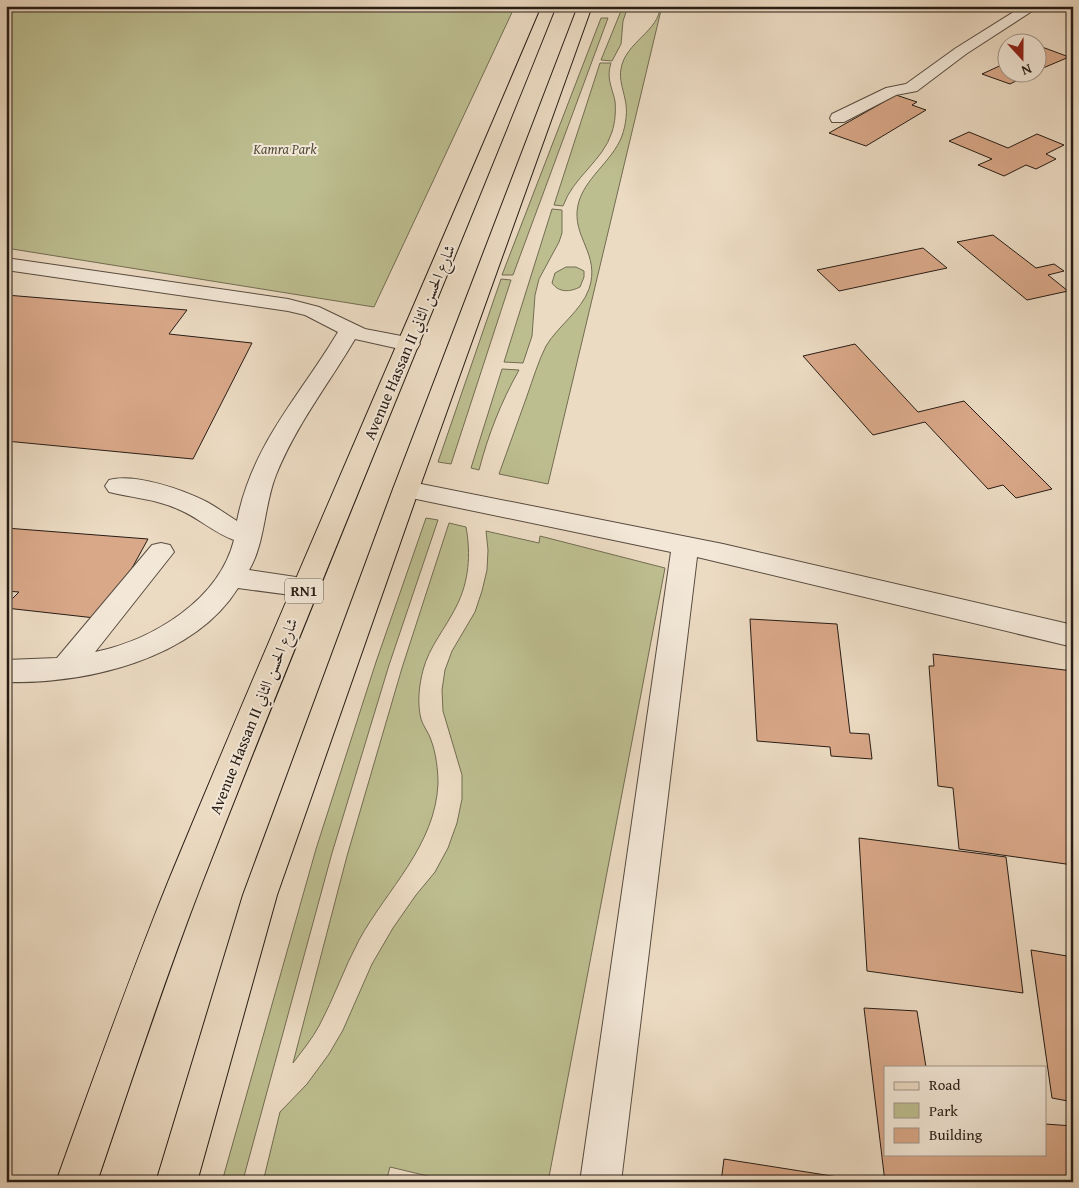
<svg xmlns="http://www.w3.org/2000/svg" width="1079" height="1188" viewBox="0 0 1079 1188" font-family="'Gentium Book Plus',Amiri,serif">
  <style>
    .green { fill: #bdbe90; stroke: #726d52 }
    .building { fill: #d9a889; stroke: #271c15 }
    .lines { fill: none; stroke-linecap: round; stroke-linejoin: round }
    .minor-casing { stroke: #584c40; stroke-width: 2 }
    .major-casing { stroke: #271c15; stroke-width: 2 }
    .minor { fill: #f3e8d8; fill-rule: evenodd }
    .major { fill: #ecdbc3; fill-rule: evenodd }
    .labels { text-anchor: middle; stroke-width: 4; stroke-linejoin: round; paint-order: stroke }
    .far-park-label { font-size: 14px; font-style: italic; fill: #544d3a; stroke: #f3e8d8 }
    .shield { fill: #f3e8d8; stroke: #645950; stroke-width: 1 }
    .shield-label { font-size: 15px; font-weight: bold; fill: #271c15 }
    .street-label { font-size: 16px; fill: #271c15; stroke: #f3e8d8 }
  </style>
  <rect width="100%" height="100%" fill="#ecdbc3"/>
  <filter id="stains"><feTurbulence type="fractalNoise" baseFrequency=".004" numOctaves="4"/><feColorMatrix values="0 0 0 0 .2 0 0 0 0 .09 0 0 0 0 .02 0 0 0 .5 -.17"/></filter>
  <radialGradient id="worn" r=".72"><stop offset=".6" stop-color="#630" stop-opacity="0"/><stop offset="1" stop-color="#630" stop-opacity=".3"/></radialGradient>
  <!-- green -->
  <g class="green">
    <path d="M16,6H515L374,307L6,248V16Z"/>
    <path d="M623,6H628L623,21L621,44L612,61L601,60Z"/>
    <path d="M660,6H662L548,484L499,474C508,448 518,422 527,396C533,379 538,362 546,346C558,326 581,311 589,289C601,254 571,237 578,205C584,178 612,162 622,136C626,124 628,111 625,99C623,89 619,79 621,69C625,42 660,31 660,6Z"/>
    <path d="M601,18H608L513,275H502Z"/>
    <path d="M600,63H611C606,78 612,87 615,101C616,112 615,122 612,132C603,161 573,177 563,206L554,205Z"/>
    <path d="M552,209L562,210V233L559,242L539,279L535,295L532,336L523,363L504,362Z"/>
    <path d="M566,267H576L584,271V277L580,287C570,292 559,293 552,283L555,273Z"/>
    <path d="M501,279L511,280L451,464L438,462Z"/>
    <path d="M502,369L519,370C501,402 488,435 479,470L471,468Z"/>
    <path d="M426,518L438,520L389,665L332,853L243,1180L223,1178L316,849L376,662Z"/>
    <path d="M449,523L466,527C471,554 469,582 456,607C445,629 429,647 423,670C419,685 417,704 421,719C423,726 429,733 431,740C436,753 438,770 438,784C435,846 387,889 359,940C344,968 334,998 319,1026C312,1039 302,1051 293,1063L347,856L402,668Z"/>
    <path d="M486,531L539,543L540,536L665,568L548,1182H453L390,1167L386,1182H263L280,1112L307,1084L329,1054L343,1030L372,964L393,928L416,895L435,872L448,848L457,823L462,799V775L443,711L442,690L445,670L452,651L475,612L482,591L487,570L488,550Z"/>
  </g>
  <!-- building -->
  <g class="building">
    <path d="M1042,47L1069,57L1036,71V50Z"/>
    <path d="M1006,63V72H1034L1010,84L982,74Z"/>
    <path d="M896,95L917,102L912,105L926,110L866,146L829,133Z"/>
    <path d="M969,132L1008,148L1037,134L1064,145L1046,154L1056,159L1036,169L1026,165L1004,176L978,165L992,159L949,141Z"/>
    <path d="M993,235L1036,268L1054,264L1064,271L1048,275L1068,291L1027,300L957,242Z"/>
    <path d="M923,248L947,268L839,291L817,270Z"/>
    <path d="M6,295L187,310L169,334L252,343L193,459L6,441Z"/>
    <path d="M855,344L918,412L964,401L1052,489L1016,498L1003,485L988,489L925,422L873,435L803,356Z"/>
    <path d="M6,528L148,539L104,619L6,608V605L19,592L6,591Z"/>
    <path d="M750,619L837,624L850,733L869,734L872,759L831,756L830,747L757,741Z"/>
    <path d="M933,654L1073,671V865L959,849L953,788L938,786L929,666H934Z"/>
    <path d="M859,838L1006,857L1023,993L867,971Z"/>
    <path d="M1031,950L1073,957V1102L1052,1098Z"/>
    <path d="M864,1008L917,1011L926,1067H885V1154H1045V1124L1073,1126V1182H885Z"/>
    <path d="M724,1159L851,1179L852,1182H721Z"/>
  </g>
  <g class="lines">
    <!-- minor casing -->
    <g class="minor-casing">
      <g id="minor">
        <path d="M1023,6H1040L966,54L917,91L896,95L844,122H832L830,118L832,114L886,88L906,84L956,48Z"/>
        <path d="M6,258L288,299L319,307L365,329L417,339L420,344L417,349L409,351L355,339C328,385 296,425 276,475C264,505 265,544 249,570L316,580L320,587L316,594L306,597L238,588C193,660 85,684 6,682V660L57,658L152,545L161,543L170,545L174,552L95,652C153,640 219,600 234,540C214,533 199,518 180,510C157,499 133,498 109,492L105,486L109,480C135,473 184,490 207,502C218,508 227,515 237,521C252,444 300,396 338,332L305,315L288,311L6,270Z"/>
        <path d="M406,481L723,544L1073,625V647L697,557L621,1182H580L671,552L397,495L393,489L397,483Z"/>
      </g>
    </g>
    <!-- major casing -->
    <g class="major-casing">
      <g id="major">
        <path d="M542,6H556C439,299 316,589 202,883C164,981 131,1082 97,1182H56C92,1082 128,981 168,882C289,589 418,299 542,6Z"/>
        <path d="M578,6H592L419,489L277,895L197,1182H156L243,895L393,489Z"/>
      </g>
    </g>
    <!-- minor -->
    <use href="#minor" class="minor"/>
    <!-- major -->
    <use href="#major" class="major"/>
  </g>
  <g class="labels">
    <!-- far-park labels -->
    <g class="far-park-label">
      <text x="285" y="154">Kamra Park</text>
    </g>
    <!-- shield labels -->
    <rect class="shield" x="285" y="578.5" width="38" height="25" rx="4"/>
    <g class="shield-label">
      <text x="304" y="596">RN1</text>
    </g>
    <!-- street labels -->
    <g class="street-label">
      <text transform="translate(409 342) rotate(-67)" y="6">Avenue Hassan II شارع الحسن الثاني</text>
      <text transform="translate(253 716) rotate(-68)" y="6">Avenue Hassan II شارع الحسن الثاني</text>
    </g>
  </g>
  <!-- margin -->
  <rect width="1079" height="1188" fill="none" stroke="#ecdbc3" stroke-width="25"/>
  <rect x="8" y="8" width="1064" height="1173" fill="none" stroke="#271c15" stroke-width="2.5"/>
  <rect x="12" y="12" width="1054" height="1163" fill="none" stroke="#271c15"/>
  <!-- legend -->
  <rect x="884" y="1066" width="162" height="90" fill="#f3e8d8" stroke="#a1968a"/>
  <rect x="894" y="1082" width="25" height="8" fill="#ecdbc3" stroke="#a1968a"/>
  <text x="929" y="1090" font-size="15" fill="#271c15">Road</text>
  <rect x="894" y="1103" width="25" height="15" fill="#bdbe90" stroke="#a1968a"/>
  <text x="929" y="1116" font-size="15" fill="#271c15">Park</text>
  <rect x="894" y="1128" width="25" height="15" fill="#d9a889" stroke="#a1968a"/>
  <text x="929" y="1140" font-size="15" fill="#271c15">Building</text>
  <!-- north arrow -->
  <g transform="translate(1022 58) rotate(159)"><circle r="24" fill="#f3e8d8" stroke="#a1968a"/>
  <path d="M0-4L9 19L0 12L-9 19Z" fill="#8f2418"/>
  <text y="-8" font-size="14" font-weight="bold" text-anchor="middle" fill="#271c15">N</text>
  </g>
  <rect width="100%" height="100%" filter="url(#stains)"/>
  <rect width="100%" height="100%" fill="url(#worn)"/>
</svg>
